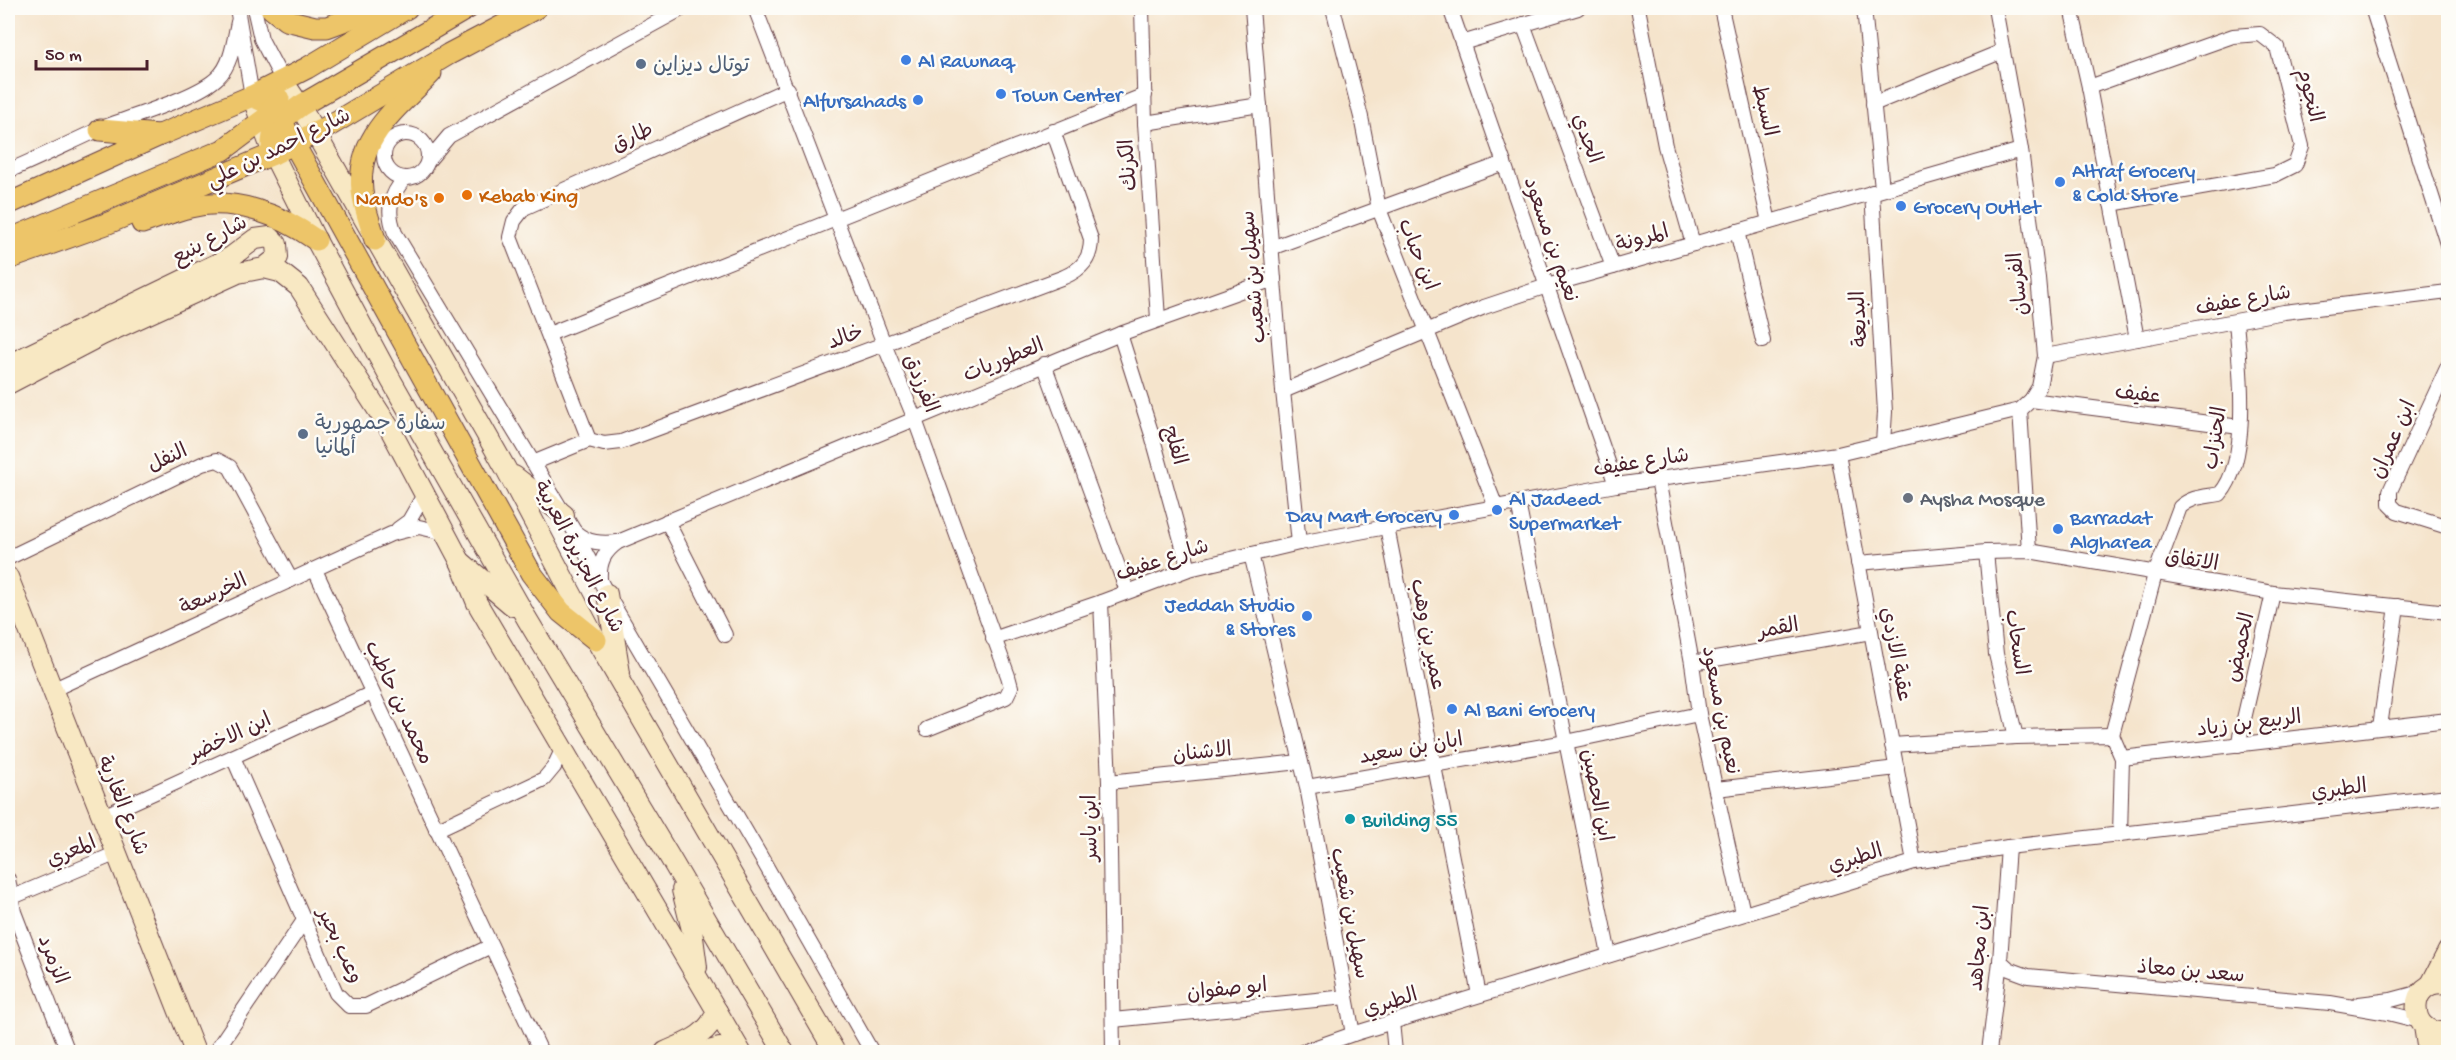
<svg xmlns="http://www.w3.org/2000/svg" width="2456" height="1060" viewBox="0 0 2456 1060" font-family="'Gochi Hand','Playpen Sans Arabic',sans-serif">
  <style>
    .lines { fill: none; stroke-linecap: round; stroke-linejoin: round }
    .street-casing { stroke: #643d43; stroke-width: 16 }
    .secondary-casing { stroke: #643d43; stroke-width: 22 }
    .primary-casing { stroke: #643d43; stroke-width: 23 }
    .street { stroke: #fff; stroke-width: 14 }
    .secondary { stroke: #f8e8c3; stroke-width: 20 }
    .primary { stroke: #edc569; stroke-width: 21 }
    .shop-dot { fill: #3f7fe0; stroke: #fdfcf7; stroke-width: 2 }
    .service-dot { fill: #5c6f8a; stroke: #fdfcf7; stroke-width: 2 }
    .food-dot { fill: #e8710a; stroke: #fdfcf7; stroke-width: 2 }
    .worship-dot { fill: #6b7280; stroke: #fdfcf7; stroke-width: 2 }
    .culture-dot { fill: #0f9aa8; stroke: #fdfcf7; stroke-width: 2 }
    .labels { text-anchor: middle; stroke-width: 5; stroke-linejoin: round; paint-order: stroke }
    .shop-label { font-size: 21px; fill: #366cbe; stroke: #fdfcf7; text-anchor: start }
    .service-label { font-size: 21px; fill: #4e5e75; stroke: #fdfcf7; text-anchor: start }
    .street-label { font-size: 21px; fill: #4a1f2b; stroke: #fdfcf7 }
    .food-label { font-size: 21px; fill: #c56008; stroke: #fdfcf7; text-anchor: start }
    .worship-label { font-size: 21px; fill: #5b616d; stroke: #fdfcf7; text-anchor: start }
    .culture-label { font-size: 21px; fill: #0d838f; stroke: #fdfcf7; text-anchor: start }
  </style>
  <rect width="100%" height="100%" fill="#fdfcf7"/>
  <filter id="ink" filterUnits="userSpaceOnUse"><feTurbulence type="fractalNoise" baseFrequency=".0167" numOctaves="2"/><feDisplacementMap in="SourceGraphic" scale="12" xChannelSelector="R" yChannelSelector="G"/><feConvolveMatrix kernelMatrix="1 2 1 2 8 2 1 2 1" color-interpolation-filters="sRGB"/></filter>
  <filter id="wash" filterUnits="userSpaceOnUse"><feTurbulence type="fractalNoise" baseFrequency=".008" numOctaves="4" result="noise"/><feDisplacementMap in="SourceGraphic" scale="24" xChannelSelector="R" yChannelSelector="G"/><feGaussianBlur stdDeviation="1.35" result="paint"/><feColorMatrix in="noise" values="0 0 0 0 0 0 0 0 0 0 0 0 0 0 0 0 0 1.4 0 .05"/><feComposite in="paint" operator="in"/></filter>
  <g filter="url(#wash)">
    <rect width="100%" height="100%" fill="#f5e4cc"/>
  </g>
  <g filter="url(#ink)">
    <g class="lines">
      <!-- street casing -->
      <g class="street-casing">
        <g id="street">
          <path d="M237,8L252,96"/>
          <path d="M254,8L261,39L283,81"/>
          <path d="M755,8L884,344L914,417L1008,676L1011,687L1006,697L927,729"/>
          <path d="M1142,8L1145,123L1158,319"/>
          <path d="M1252,8L1283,391L1299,543"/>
          <path d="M1333,8L1361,117L1379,209L1496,507"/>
          <path d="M1450,8L1616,485"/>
          <path d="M1638,8L1665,146L1693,244"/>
          <path d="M1721,8L1769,222"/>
          <path d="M1864,8L1882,189"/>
          <path d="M2071,8L2089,87L2137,339"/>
          <path d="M2372,8L2448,247"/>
          <path d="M1523,24L1613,267"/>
          <path d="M1462,43L1578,8"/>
          <path d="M2089,87L2233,36L2260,34L2277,47L2302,146L2295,165L2275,175L2111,204"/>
          <path d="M1873,104L2003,51"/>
          <path d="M1145,123L1260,105"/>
          <circle cx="406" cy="156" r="22"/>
          <path d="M428,161L449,136L683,8"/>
          <path d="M8,171C39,158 69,143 100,129C129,117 199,97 218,77C232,64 234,40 238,22"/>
          <path d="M405,178C390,195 386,211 395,233L573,529L607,594L765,864L872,1052"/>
          <path d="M1872,192L1885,412L1883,443"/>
          <path d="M1737,231L1763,341"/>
          <path d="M1271,248L1504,163"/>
          <path d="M549,334L1145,95"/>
          <path d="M1120,334L1152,435L1189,569"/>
          <path d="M2045,356L2284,312L2448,292"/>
          <path d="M1044,364L1127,591"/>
          <path d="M2448,366L2390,491V504L2397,511L2448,527"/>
          <path d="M1283,391L1484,307L1547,286L2021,150"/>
          <path d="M2031,400L2240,427"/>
          <path d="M2020,410L2029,551"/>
          <path d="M589,440L604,444L621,442L1064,277C1082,269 1091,259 1091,239L1053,131"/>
          <path d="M589,440L510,237L514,221L524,208L788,89"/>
          <path d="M1838,454L1914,862"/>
          <path d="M533,463L589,440"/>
          <path d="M1658,479L1692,663L1699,714L1743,913"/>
          <path d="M1518,503L1609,955"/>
          <path d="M667,521L725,635"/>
          <path d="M1387,527L1479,995"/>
          <path d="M398,529L409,521L425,493"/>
          <path d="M575,532C588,543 601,544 618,542"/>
          <path d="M1986,552L1996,654L2016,737"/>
          <path d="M1251,554L1307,787L1353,1034"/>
          <path d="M8,558L202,464L217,460L230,467L291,580"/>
          <path d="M1858,563L1986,552L2029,551L2273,593L2448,612"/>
          <path d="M315,570L541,1052"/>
          <path d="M600,579C599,562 604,552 618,542L1120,334L1274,279"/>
          <path d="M1101,602L1109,782L1113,1052"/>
          <path d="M993,639L1101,602L1189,569L1299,543L1616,485L1838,454L2020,410L2031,400L2039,387L2045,356L2038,278L2021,150L1995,8"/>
          <path d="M1692,663L1871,632"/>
          <path d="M52,690L391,534L419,527L445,533"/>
          <path d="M2380,727L2397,606"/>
          <path d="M2112,735L2155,574L2180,507C2193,496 2204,497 2220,494C2251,459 2240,366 2236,322"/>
          <path d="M1892,745L2016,737L2112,735L2122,758L2120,834"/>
          <path d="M2238,745L2273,593"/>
          <path d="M233,757L336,993L349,1006H366L491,946"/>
          <path d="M2122,758L2448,720"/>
          <path d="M1109,782L1300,762"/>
          <path d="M1307,787L1566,742L1699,714"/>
          <path d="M1716,789L1897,768"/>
          <path d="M103,816L372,693"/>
          <path d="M436,830L544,779L554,767L563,748"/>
          <path d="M8,879L14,912L68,1052"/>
          <path d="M8,899L117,853"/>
          <path d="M2000,961L2009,969L2028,976L2330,1003L2388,1013L2420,1021"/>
          <path d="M2359,1004L2391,1000L2421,992"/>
          <path d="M1113,1020L1346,997"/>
          <path d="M1392,1022L1395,1052"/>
          <path d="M215,1052L305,919"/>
          <path d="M1302,1052L1353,1034L1914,862L2008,847L2448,796"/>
          <path d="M1989,1052L2000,961L2008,847"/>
        </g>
      </g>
      <!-- secondary casing -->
      <g class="secondary-casing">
        <g id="secondary">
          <path d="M283,81L300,106L506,469L596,640L835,1052"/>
          <path d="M252,96L273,154L316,240L391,380L527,619L669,856L784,1052"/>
          <path d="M264,268L280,272L299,287L390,429L460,561L477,603L741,1052"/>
          <path d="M8,365L231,257L255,239L270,237L277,244L278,257L264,268L238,273L102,335L8,384"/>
          <path d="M514,476L564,515"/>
          <path d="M460,561L513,606"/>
          <path d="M8,577L195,1052"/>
          <path d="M607,594L620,673"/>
          <path d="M682,890L692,930L697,967"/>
          <path d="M2431,984L2448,951"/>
          <path d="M2448,984C2405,976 2407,1040 2448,1031"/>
          <path d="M2424,1026L2428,1052"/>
          <path d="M665,1052C687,1042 708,1036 717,1011"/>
          <path d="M705,1052L720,1048L738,1052"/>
          <path d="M2442,1052L2448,1033"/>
        </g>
      </g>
      <!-- primary casing -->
      <g class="primary-casing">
        <g id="primary">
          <path d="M271,8L286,20L315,27H327L362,14L392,16"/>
          <path d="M252,96L267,103L278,115L531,573L561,612L596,640"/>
          <path d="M100,130L159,135"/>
          <path d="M273,154C268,129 282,119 300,106L468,8"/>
          <path d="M8,204L160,135L252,96L307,68L407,8"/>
          <path d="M142,223C157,218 173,211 190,207C233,196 281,215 316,240"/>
          <path d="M8,240L223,150L266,118L279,99"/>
          <path d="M375,240C371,225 364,208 362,191C356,136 397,109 431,73"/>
          <path d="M8,259L106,224L273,154L329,126L449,54L536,8"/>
        </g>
      </g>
      <!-- street -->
      <use href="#street" class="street"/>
      <!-- secondary -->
      <use href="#secondary" class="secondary"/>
      <!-- primary -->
      <use href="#primary" class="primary"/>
    </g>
  </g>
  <!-- markers -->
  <g class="shop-dot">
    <circle cx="906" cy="60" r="6"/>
    <circle cx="1001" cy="94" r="6"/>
    <circle cx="918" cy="100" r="6"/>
    <circle cx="2060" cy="182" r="6"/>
    <circle cx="1901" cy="206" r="6"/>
    <circle cx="1497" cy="510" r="6"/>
    <circle cx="1454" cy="515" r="6"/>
    <circle cx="2058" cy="529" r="6"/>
    <circle cx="1307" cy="616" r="6"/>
    <circle cx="1452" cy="709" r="6"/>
  </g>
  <g class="service-dot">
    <circle cx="641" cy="64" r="6"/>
    <circle cx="303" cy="434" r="6"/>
  </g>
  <g class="food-dot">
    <circle cx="467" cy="195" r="6"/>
    <circle cx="439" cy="198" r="6"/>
  </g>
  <circle class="worship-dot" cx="1908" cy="498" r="6"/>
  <circle class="culture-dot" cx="1350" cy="819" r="6"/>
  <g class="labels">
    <!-- shop labels -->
    <g class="shop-label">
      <text x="918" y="67">Al Rawnaq</text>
      <text x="1013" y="101">Town Center</text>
      <text x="906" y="107" text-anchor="end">Alfursahads</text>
      <text x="2072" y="177">Altraf Grocery<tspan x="2072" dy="24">&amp; Cold Store</tspan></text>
      <text x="1913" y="213">Grocery Outlet</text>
      <text x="1509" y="505">Al Jadeed<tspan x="1509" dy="24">Supermarket</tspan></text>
      <text x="1442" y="522" text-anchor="end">Day Mart Grocery</text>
      <text x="2070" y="524">Barradat<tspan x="2070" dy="24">Algharea</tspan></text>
      <text x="1295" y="611" text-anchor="end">Jeddah Studio<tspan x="1295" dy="24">&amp; Stores</tspan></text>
      <text x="1464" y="716">Al Bani Grocery</text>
    </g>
    <!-- service labels -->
    <g class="service-label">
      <text x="653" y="71">توتال ديزاين</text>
      <text x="315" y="429">سفارة جمهورية<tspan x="315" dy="24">ألمانيا</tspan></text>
    </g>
    <!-- street labels -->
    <g class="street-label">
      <text transform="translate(2311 95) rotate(76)" y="7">النجوم</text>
      <text transform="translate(1766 110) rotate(77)" y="7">السبط</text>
      <text transform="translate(632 136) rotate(-24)" y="7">طارق</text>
      <text transform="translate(1588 138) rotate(70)" y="7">الجدي</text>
      <text transform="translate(278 147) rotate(-26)" y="7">شارع احمد بن علي</text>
      <text transform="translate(1127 165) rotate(-94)" y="7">الكرنك</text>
      <text transform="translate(1642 237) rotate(-16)" y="7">المرونة</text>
      <text transform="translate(209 239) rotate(-28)" y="7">شارع ينبع</text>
      <text transform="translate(1552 239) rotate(71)" y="7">نعيم بن مسعود</text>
      <text transform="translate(1419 254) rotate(68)" y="7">ابن حباب</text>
      <text transform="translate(1252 277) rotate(-95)" y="7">سهيل بن شعيب</text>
      <text transform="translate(2017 284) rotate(-96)" y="7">الفرسان</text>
      <text transform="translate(2243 299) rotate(-10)" y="7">شارع عفيف</text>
      <text transform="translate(1858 319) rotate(-93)" y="7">البديعة</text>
      <text transform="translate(845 336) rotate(-20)" y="7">خالد</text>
      <text transform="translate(1003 359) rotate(-22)" y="7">العطوريات</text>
      <text transform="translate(922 383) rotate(68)" y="7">الفرزدق</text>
      <text transform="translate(2138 393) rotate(7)" y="7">عفيف</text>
      <text transform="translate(2214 438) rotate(-81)" y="7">الحنزاب</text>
      <text transform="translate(2392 439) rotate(-66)" y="7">ابن عمران</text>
      <text transform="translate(1176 445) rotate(74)" y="7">الفلج</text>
      <text transform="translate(167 457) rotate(-25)" y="7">النفل</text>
      <text transform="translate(1641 461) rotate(-9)" y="7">شارع عفيف</text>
      <text transform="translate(580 556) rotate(62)" y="7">شارع الجزيرة العربية</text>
      <text transform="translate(1162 559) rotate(-18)" y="7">شارع عفيف</text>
      <text transform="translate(2192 559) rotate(9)" y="7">الاتفاق</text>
      <text transform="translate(213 593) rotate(-25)" y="7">الخرسعة</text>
      <text transform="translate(1778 627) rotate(-10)" y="7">القمر</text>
      <text transform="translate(1429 634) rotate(79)" y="7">عمير بن وهب</text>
      <text transform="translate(2018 642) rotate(81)" y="7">السحاب</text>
      <text transform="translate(2239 647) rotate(-77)" y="7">الحميض</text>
      <text transform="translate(1897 654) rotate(79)" y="7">عقبة الازدي</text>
      <text transform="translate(400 702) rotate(65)" y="7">محمد بن حاطب</text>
      <text transform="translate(1722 710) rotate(79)" y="7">نعيم بن مسعود</text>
      <text transform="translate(2249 722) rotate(-7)" y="7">الربيع بن زياد</text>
      <text transform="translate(229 736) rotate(-25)" y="7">ابن الاخضر</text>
      <text transform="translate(1411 747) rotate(-10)" y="7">ابان بن سعيد</text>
      <text transform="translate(1202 751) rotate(-6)" y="7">الاشنان</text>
      <text transform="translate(2339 788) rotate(-7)" y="7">الطبري</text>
      <text transform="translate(1598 795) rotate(79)" y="7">ابن الحصين</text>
      <text transform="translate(124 805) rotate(68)" y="7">شارع الغارية</text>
      <text transform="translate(1089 828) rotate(-91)" y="7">ابن ياسر</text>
      <text transform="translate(71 850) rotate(-23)" y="7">المعري</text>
      <text transform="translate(1855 857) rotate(-17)" y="7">الطبري</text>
      <text transform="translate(1351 913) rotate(79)" y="7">سهيل بن شعيب</text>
      <text transform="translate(341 945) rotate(65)" y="7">وعب بحير</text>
      <text transform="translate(1978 948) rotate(-85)" y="7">ابن مجاهد</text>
      <text transform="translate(54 959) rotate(69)" y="7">الزمرد</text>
      <text transform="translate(2191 970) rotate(5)" y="7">سعد بن معاذ</text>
      <text transform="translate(1227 988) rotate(-6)" y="7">ابو صفوان</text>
      <text transform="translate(1390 1001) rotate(-17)" y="7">الطبري</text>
    </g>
    <!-- food labels -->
    <g class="food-label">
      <text x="479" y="202">Kebab King</text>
      <text x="427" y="205" text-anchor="end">Nando's</text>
    </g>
    <!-- worship labels -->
    <g class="worship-label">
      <text x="1920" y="505">Aysha Mosque</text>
    </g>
    <!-- culture labels -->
    <g class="culture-label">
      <text x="1362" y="826">Building 55</text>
    </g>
  </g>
  <!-- margin -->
  <rect width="2456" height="1060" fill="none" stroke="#fdfcf7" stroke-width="30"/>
  <!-- scale -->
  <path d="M36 60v9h111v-9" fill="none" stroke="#4a1f2b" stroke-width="3"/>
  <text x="45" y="60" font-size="18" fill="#4a1f2b" stroke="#fdfcf7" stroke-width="4.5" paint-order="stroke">50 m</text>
</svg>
